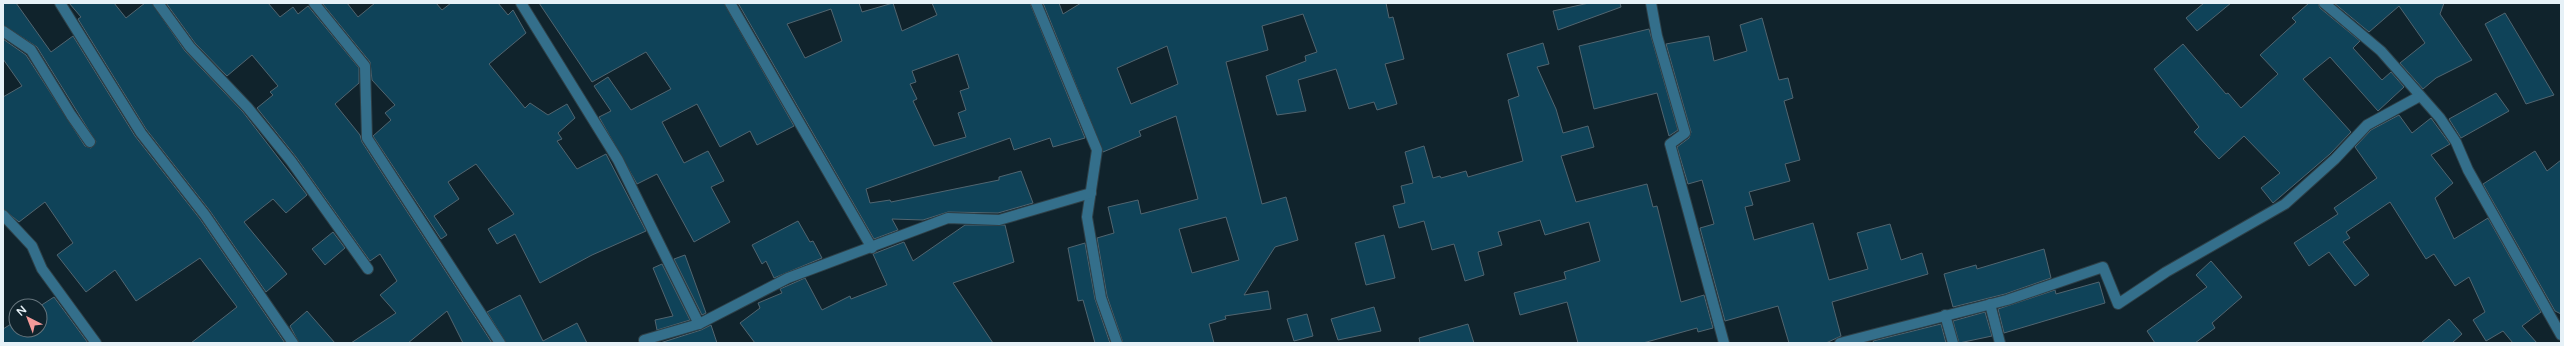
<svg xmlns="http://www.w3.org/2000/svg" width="2564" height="346" viewBox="0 0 2564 346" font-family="'Varela Round',sans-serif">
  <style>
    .building { fill: #0f4359; stroke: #516570; fill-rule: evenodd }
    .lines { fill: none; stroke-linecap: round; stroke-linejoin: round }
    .minor-casing { stroke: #2e4048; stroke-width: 12 }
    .minor { stroke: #346f8b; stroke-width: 10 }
  </style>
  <rect width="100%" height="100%" fill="#10232c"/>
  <!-- building -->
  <g class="building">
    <path d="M3,3H16L51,52L73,36L135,136L200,219L285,343H191L237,307L200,258L136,301L115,270L86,292L57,255L73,243L45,202L19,222L3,209V97L22,86L3,59V39L26,55L85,146L91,148L96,142L37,47L3,25Z"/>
    <path d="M69,3H114L126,18L145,3H152L185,51L243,112L307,195L286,213L273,199L244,222L287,274L266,292L210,211L146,129L78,19L81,17Z"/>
    <path d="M166,3H268L280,17L293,7L298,14L308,6L359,68V83L335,104L360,135L362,142L492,343H463L447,311L408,343H351L396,313L380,295L397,281L380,254L370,261L296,157L257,108L273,95L270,92L278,86L252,55L227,76L195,43Z"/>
    <path d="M322,3H347L358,17L375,3H436L442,10L451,3H498L508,15L513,10L526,33L489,64L525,108L530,103L548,115L567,104L575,118L558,133L562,139L557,141L577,169L606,154L646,231L592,255L540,283L515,234L497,244L488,229L514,214L476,164L448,182L459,199L434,216L447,235L441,239L373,136L391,120L385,113L395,105L372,80L370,62Z"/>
    <path d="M539,3H724L794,126L757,145L750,131L720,147L697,104L662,122L684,163L708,151L724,181L711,187L730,222L694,242L657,174L637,184L599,117L611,111L594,86L608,77L631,110L671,89L646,52L592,82Z"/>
    <path d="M738,3H859L862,12L893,3L902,31L937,15L932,3H1030L1085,138L1053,147L1050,138L1014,150L1010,138L866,189L870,203L890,200L891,202L999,180V177L1021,171L1033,203L998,213L948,212L923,220L892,219L898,230L874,239ZM831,9L842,41L805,58L787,24ZM958,54L969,88L960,91L966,110L958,113L966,137L934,146L913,101L917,99L910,84L916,82L912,71Z"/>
    <path d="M1043,3H1059L1063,14L1081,3H1386L1389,18L1393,17L1404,59L1385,64L1397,104L1377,110L1374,102L1349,109L1336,69L1298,80L1306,111L1277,115L1266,76L1306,61L1305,56L1317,52L1303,14L1262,26L1268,50L1226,62L1262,204L1286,197L1298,240L1275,247L1244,295L1268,291L1271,309L1225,316L1226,319L1209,324L1214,343H1123L1107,296L1097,238L1114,233L1108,207L1138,200L1141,214L1198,199L1176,116L1139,131L1141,136L1103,152ZM1167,46L1178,84L1131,104L1117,68ZM1226,217L1239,260L1192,273L1179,229Z"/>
    <path d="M1589,3H1620L1621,7L1558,30L1553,11Z"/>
    <path d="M2204,3H2231L2197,31L2186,18Z"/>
    <path d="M2309,3H2318L2320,8L2360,41L2353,48L2382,80L2391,72L2404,87L2378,111L2330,57L2303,79L2351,132L2330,154L2273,203L2261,188L2280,173L2244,136L2219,159L2194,132L2199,127L2154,69L2183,44L2226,94L2228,93L2241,108L2278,74L2260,55L2296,22L2292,18Z"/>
    <path d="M2334,3H2444L2440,14L2472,60L2436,78L2423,89L2400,63L2425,43L2399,6L2369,32Z"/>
    <path d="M2505,13L2554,95L2526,104L2485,24Z"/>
    <path d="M1762,18L1779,80L1788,78L1793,98L1784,101L1800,160L1785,164L1790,181L1749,192L1753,205L1745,207L1754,240L1813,223L1829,280L1868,269L1857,233L1890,224L1901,260L1922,253L1928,274L1832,302L1841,336L1826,343H1789L1778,306L1725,321L1700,228L1714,224L1702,180L1688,184L1677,147L1689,138L1691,132L1666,44L1709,36L1714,61L1747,51L1740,25Z"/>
    <path d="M1649,29L1678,130L1669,136L1657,93L1594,109L1579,46Z"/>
    <path d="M1543,43L1549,64L1537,67L1556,109L1563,133L1588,126L1594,147L1561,156L1576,202L1647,184L1653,207L1657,206L1681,302L1704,295L1713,328L1698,332L1697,328L1643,343H1578L1567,302L1520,315L1514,293L1566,279L1564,272L1600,261L1589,222L1545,235L1540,220L1498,232L1502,245L1478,252L1484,275L1465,281L1454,244L1432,250L1424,221L1399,228L1393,206L1405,203L1401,186L1413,183L1405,152L1424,146L1433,178L1440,176L1441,178L1466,171L1468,177L1523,161L1508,100L1519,96L1507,54Z"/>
    <path d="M2496,93L2509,111L2461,138L2449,119Z"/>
    <path d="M2399,115L2412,133L2431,118L2450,144L2431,155L2453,183L2435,198L2454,239L2488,218L2541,312L2522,326L2537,343H2513L2503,331L2486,341L2473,320L2485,312L2469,277L2455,286L2434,254L2426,259L2390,202L2346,232L2350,238L2343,242L2369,275L2355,286L2329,252L2309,266L2294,243L2338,214L2334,208L2377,178L2355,147L2371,130Z"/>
    <path d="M2535,151L2547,171L2561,160V314L2555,311L2483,184Z"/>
    <path d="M798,221L810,242L813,241L822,258L774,278L766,261L762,264L752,245Z"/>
    <path d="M965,225H1005L1014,262L953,283L993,343H755L740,323L760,308L758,303L782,293L780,289L805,278L822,310L850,296L851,299L887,285L873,254L904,242L913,261Z"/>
    <path d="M333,232L345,248L325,265L312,249Z"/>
    <path d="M1384,235L1395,278L1366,285L1355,243Z"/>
    <path d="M1085,243L1095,299L1110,343H1095L1083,300L1078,301L1068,248Z"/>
    <path d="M2044,249L2051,278L2005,294L1953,307L1944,274L1976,265L1977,269Z"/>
    <path d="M685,255L706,313L702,315L674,259Z"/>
    <path d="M2211,261L2242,297L2212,323L2215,328L2195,343H2155L2147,331L2207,287L2196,275Z"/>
    <path d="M662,264L690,320L657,330L655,320L673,316L653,268Z"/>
    <path d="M2099,282L2105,303L2004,333L1998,309L2055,290L2056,294Z"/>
    <path d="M520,295L543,341L577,323L587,343H506L487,312Z"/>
    <path d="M54,297L88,343H3V329L16,321V330H40V306Z"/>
    <path d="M1374,307L1381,331L1338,340L1331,319Z"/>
    <path d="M307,311L335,343H299L290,326Z"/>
    <path d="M1985,312L1992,336L1959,343L1953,321Z"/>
    <path d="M1307,314L1313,336L1294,341L1287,319Z"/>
    <path d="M2449,319L2462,334L2452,343H2421Z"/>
    <path d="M1468,324L1474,343H1420L1419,338Z"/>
    <path d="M1941,324L1946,343H1874L1873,341Z"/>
    <path d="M711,325L717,343H660L701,330Z"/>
  </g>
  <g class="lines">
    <!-- minor casing -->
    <g class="minor-casing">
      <g id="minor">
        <path d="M60,3L141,133L205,215L293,343"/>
        <path d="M158,3L190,47L248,108L291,161L368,269"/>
        <path d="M314,3L365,66L367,138L500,343"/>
        <path d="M521,3L618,160L699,324"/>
        <path d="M730,3L872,248"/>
        <path d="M1036,3L1097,150L1087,217L1101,298L1117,343"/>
        <path d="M1651,3L1657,36L1685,133L1670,144L1724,343"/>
        <path d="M2324,3L2381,51L2440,118L2456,142L2468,170L2561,335"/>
        <path d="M3,31L31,50L71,115L90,142"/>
        <path d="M3,215L32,246L42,269L96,343"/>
        <path d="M1990,304L2000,343"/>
        <path d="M1945,315L1953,343"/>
        <path d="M644,340L699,324L788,278L948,218L999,220L1091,193"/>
        <path d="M1840,343L2007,300L2103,267L2118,304L2166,272L2285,204L2335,159L2367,125L2420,96"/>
      </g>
    </g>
    <!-- minor -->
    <use href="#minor" class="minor"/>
  </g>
  <!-- border -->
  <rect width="2564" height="346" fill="none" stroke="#e6f1f7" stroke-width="8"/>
  <!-- north arrow -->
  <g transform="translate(28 318) rotate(318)"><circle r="19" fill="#10232c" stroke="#66757d"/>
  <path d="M0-3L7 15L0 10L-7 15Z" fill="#f59b9a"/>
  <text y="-6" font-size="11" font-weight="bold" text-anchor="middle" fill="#e6f1f7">N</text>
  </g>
</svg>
